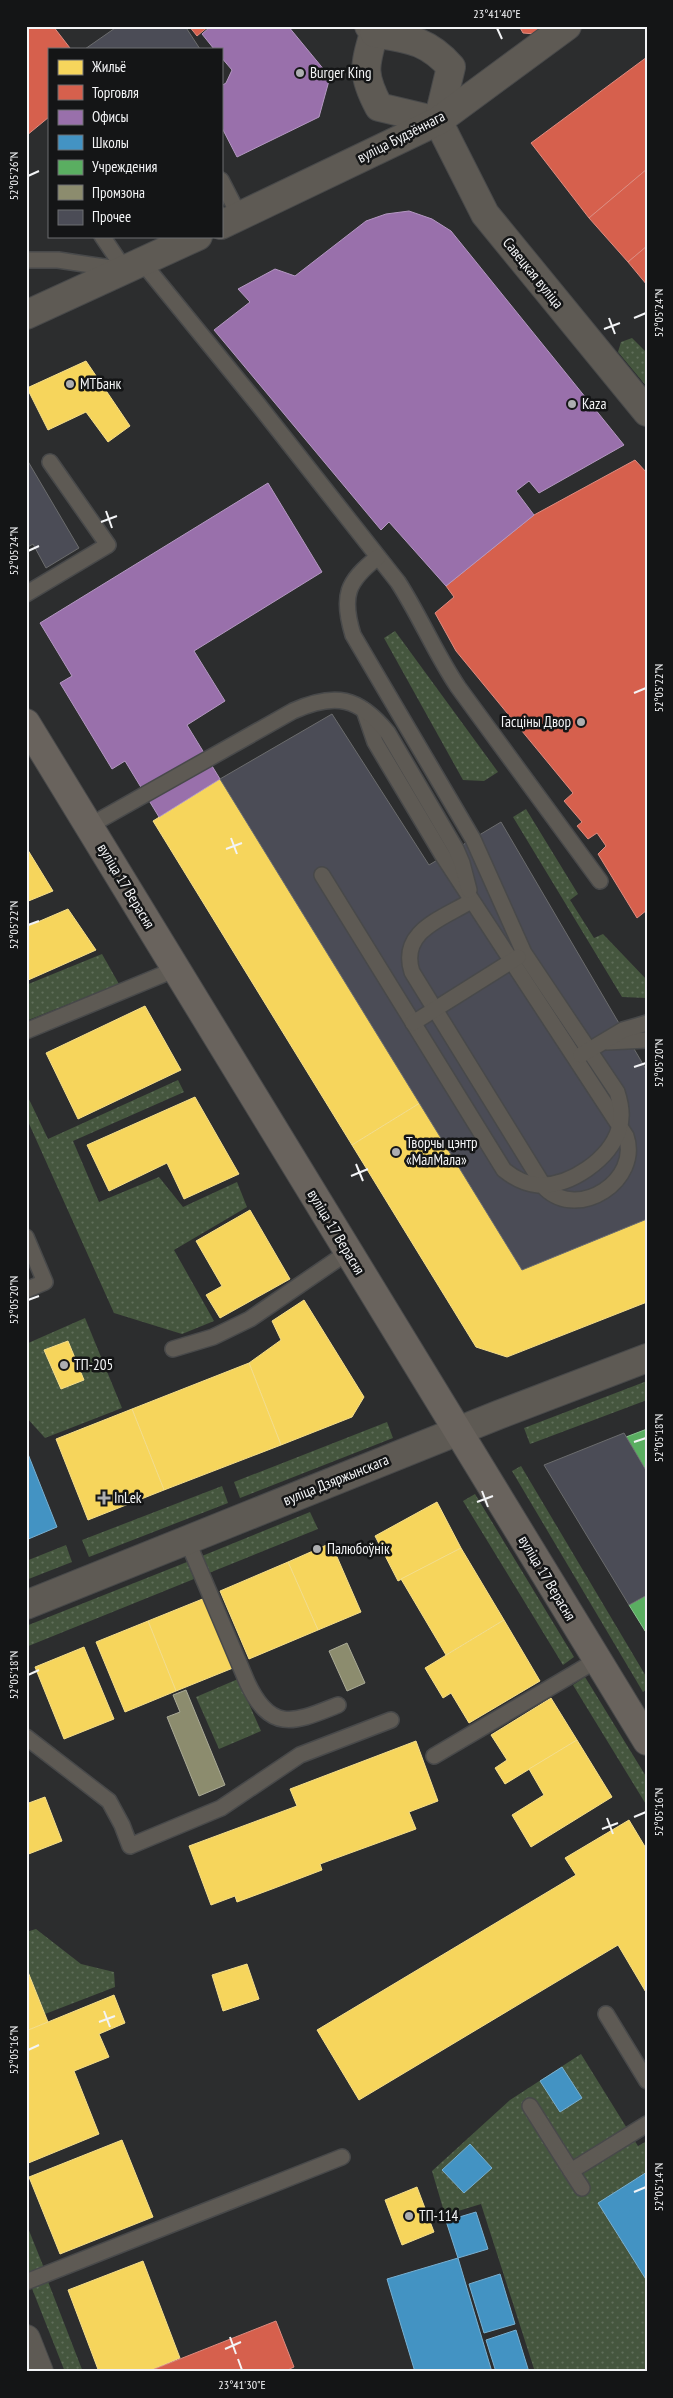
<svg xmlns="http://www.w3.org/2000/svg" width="673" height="2398" viewBox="0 0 673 2398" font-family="'PT Sans Narrow',sans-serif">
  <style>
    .grass { fill: url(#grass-dots) }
    .homes { fill: #f6d55c; stroke: #f5de8a }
    .shops { fill: #d6604d; stroke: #df8c80 }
    .offices { fill: #9970ab; stroke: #b498c2 }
    .schools { fill: #4393c3; stroke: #78b0d2 }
    .public { fill: #5aae61; stroke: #88c38e }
    .industry { fill: #8c8c6e; stroke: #abab97 }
    .building { fill: #4b4c56; stroke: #6b6c6d }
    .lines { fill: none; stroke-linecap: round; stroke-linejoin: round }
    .lane-casing { stroke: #48494a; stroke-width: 18 }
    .street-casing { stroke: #48494a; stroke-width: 30 }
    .secondary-casing { stroke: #48494a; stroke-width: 30 }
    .lane { stroke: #5e5a54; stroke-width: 15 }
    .street { stroke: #5e5a54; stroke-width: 28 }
    .secondary { stroke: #69635d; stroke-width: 28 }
    .ticks { fill: none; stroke: #f3f4f6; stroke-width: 2 }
    .poi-dot { fill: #adaeb0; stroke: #141516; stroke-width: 2 }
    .labels { text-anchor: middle; stroke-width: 5; stroke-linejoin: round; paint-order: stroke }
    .poi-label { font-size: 15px; fill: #f3f4f6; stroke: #141516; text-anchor: start }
    .street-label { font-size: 15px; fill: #f3f4f6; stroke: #141516 }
    .neatline { fill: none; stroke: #f3f4f6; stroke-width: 2 }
    .ticks-label { font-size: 12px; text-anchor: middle; fill: #f3f4f6 }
  </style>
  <defs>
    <pattern id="grass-dots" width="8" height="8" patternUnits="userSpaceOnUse" patternTransform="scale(1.25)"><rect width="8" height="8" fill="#45563e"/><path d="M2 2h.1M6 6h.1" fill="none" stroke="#606f5a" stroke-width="1.8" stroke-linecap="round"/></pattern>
  </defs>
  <rect width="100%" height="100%" fill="#2c2d2e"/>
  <!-- grass -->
  <g class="grass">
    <path d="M632,338L647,353V387L618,352L621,342Z"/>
    <path d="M395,631L498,772L484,781L463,780L384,638Z"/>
    <path d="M526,809L578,894L570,900L594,938L603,934L647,980V998L622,997L513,817Z"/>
    <path d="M102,954L119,984L26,1021V985Z"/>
    <path d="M178,1080L184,1092L73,1141L99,1202L159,1177L183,1207L237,1182L247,1207L174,1250L214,1321L182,1334L114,1313L26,1117V1093L48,1139Z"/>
    <path d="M85,1318L122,1408L45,1438L26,1417V1344Z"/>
    <path d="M647,1381V1400L530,1444L524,1428Z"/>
    <path d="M387,1422L393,1438L240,1498L234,1482Z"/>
    <path d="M521,1466L647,1678V1689L643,1692L512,1471Z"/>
    <path d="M222,1486L228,1503L89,1557L82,1540Z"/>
    <path d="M475,1494L574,1657L563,1665L463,1501Z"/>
    <path d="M310,1512L318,1529L209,1573L202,1556Z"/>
    <path d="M66,1545L72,1562L26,1580V1561Z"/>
    <path d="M187,1562L194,1579L26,1647V1626Z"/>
    <path d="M585,1677L647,1778V1806L573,1685Z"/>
    <path d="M238,1679L261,1731L219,1749L196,1697Z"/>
    <path d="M36,1929L81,1964L114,1972L115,1987L45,2014L26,1968V1932Z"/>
    <path d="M581,2054L638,2146L647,2141V2372H535L481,2204L445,2215L432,2171L510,2100Z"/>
    <path d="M26,2223L44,2268L27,2275L26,2273Z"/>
    <path d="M47,2279L83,2372H65L31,2286Z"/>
  </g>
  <!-- homes -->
  <g class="homes">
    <path d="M86,361L130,426L108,442L86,412L48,430L27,388Z"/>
    <path d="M220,779L420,1103L352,1145L153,821Z"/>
    <path d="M26,847L53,891L26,902Z"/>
    <path d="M68,909L96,950L26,981V927Z"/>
    <path d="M145,1006L181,1070L78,1119L46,1053Z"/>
    <path d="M195,1097L239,1174L184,1199L167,1163L109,1191L87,1145Z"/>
    <path d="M420,1103L522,1270L647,1219V1302L507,1357L476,1347L352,1145Z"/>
    <path d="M250,1210L290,1279L220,1318L206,1295L222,1286L196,1241Z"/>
    <path d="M304,1300L364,1397L352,1417L281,1445L249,1363L281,1340L272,1321Z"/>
    <path d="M68,1341L84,1380L61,1389L44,1350Z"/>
    <path d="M249,1363L281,1445L164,1490L132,1409Z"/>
    <path d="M132,1409L164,1490L88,1520L56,1439Z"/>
    <path d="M437,1502L461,1548L398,1581L375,1536Z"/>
    <path d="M331,1543L361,1612L318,1630L288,1562Z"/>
    <path d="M461,1548L504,1620L446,1655L401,1579Z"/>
    <path d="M288,1562L318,1630L249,1659L220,1591Z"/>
    <path d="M205,1598L233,1668L176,1691L148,1621Z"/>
    <path d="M504,1620L540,1681L469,1723L451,1693L443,1698L425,1668Z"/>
    <path d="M148,1621L176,1691L125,1712L96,1642Z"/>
    <path d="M84,1647L114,1719L64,1739L35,1667Z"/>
    <path d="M551,1698L577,1740L505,1784L495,1768L507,1760L491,1735Z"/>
    <path d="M577,1740L612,1797L531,1847L512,1815L544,1795L529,1769Z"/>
    <path d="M416,1741L438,1801L409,1812L416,1829L320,1864L322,1870L272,1889L237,1902L235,1896L211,1905L189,1846L297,1806L290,1789Z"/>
    <path d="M45,1797L62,1841L26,1855V1804Z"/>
    <path d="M629,1820L647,1850V1994L618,1945L359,2100L317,2030L576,1875L565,1858Z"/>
    <path d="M247,1964L259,1999L223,2011L212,1975Z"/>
    <path d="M26,1967L48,2022L26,2031Z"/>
    <path d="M114,1995L125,2023L99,2034L109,2057L74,2071L99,2134L26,2164V2031Z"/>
    <path d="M122,2140L153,2217L60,2254L29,2177Z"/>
    <path d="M417,2187L434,2232L402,2245L385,2200Z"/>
    <path d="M143,2261L180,2358L147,2372H99L68,2290Z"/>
  </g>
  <!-- shops -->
  <g class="shops">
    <path d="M26,26H53L70,48L49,49V117L26,136Z"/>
    <path d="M189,26H209L197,36Z"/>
    <path d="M519,26H545L535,34L523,33Z"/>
    <path d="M647,57V169L589,218L531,143Z"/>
    <path d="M647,169V246L628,262L589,218Z"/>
    <path d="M647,246V285L628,262Z"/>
    <path d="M635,460L647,473V910L637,918L598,854L606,846L597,833L588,839L577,826L582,822L564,801L573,793L456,651L435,613L454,597L446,586L534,515Z"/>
    <path d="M276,2321L294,2367L283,2372H147Z"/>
  </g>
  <!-- offices -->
  <g class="offices">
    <path d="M211,26H288L330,77L319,117L237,157L221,126V86L226,83L232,70L221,57V49H214L202,34Z"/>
    <path d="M409,211L432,219L451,231L624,445L539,493L529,481L516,491L534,515L446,586L389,522L381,530L214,330L250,302L238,289L275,269L295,276L366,221L386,214Z"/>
    <path d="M268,483L322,572L194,651L225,701L187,725L220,779L159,817L125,761L112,769L60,683L72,676L40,623Z"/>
  </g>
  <!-- schools -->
  <g class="schools">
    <path d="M26,1449L57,1527L26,1540Z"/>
    <path d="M562,2067L582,2098L560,2112L540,2081Z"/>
    <path d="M470,2144L492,2168L464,2193L442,2170Z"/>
    <path d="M647,2172V2281L598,2203Z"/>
    <path d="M476,2212L488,2249L458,2258L446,2221Z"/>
    <path d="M458,2258L492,2372H415L387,2279Z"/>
    <path d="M500,2274L515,2324L484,2333L469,2284Z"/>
    <path d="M516,2330L529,2372H496L486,2340Z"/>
  </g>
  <!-- public -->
  <g class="public">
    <path d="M647,1429V1472L626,1437Z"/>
    <path d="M647,1595V1634L629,1605Z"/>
  </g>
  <!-- industry -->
  <g class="industry">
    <path d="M347,1643L365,1683L347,1691L329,1651Z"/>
    <path d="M186,1690L225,1785L199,1796L167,1717L180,1712L173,1695Z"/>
  </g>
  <!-- building -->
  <g class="building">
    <path d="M118,26H185L200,49H85Z"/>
    <path d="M26,458L79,548L46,568L33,544L26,548Z"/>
    <path d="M332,714L429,865L501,822L647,1071V1219L522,1270L220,779Z"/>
    <path d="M624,1433L647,1472V1595L629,1605L544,1465Z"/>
  </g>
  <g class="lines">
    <!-- lane casing -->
    <g class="lane-casing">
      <g id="lane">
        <path d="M221,180L240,217"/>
        <path d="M102,236L125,270"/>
        <path d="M26,260H58L118,269"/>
        <path d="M142,262L257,403L398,582C420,616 435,653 458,687L600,881"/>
        <path d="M26,594L108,545L50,462"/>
        <path d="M364,710L375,742L443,856L626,1136C641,1180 579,1221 545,1188L412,972C399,931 442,919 471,901"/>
        <path d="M89,826L293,711C335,692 359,697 388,733L456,849L462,863L469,890"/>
        <path d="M322,875L504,1170C514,1178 525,1184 538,1185C570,1187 610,1159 619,1129C623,1117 621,1104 617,1092L524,953L473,839L353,635C341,596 347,581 378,557"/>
        <path d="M413,1023L518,957"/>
        <path d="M26,1031L176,969"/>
        <path d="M607,1042L647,1040"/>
        <path d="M581,1055L623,1030L647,1023"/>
        <path d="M26,1237L45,1282L26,1290"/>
        <path d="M173,1349L213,1337L250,1319L348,1252"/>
        <path d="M187,1540L247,1682C271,1734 295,1722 338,1705"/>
        <path d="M26,1737L109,1801L122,1825L130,1846L221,1808L300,1755L391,1720"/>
        <path d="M434,1756L597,1660"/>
        <path d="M606,2014L647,2081"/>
        <path d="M530,2106L571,2171"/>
        <path d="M582,2188L571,2171L647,2124"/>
        <path d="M26,2282L342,2157"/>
      </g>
    </g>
    <!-- street casing -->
    <g class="street-casing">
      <g id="street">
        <path d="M369,26L374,33C364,67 362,75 379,107L438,121"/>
        <path d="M374,33C409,39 427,40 451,67L438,121L485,214L647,412"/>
        <path d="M221,225L438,121L567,26"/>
        <path d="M26,315L198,236"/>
        <path d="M26,1605L498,1415L647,1358"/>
        <path d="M26,2339L39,2372"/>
      </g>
    </g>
    <!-- secondary casing -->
    <g class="secondary-casing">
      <path id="secondary" d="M26,723L647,1741"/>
    </g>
    <!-- lane -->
    <use href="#lane" class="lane"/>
    <!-- street -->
    <use href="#street" class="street"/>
    <!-- secondary -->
    <use href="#secondary" class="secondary"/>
  </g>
  <!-- ticks -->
  <path class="ticks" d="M497,28L502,39M28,176L39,171M609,318L615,334M634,318L646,313M604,329L620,323M106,511L112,528M101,522L117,516M28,551L39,546M634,693L646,688M231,838L237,854M226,849L242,843M28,925L39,921M634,1067L646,1063M356,1164L363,1181M351,1176L368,1169M28,1300L39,1296M634,1442L646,1438M482,1491L488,1507M477,1502L493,1496M28,1675L39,1670M634,1817L646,1812M607,1818L613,1834M602,1829L618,1823M104,2011L110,2027M99,2022L115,2016M28,2050L39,2045M634,2192L646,2187M230,2337L236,2354M225,2349L241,2342M238,2359L242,2370"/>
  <!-- markers -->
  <g class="poi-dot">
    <circle cx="300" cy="73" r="5"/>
    <circle cx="70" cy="384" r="5"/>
    <circle cx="572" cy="404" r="5"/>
    <circle cx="581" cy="722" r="5"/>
    <circle cx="396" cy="1152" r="5"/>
    <circle cx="64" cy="1365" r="5"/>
    <path d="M101.5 1490.5h5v5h5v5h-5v5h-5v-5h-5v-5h5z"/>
    <circle cx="317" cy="1549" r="5"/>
    <circle cx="409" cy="2216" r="5"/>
  </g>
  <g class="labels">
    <!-- poi labels -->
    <g class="poi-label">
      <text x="310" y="78">Burger King</text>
      <text x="80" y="389">МТБанк</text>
      <text x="582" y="409">Kaza</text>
      <text x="571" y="727" text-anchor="end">Гасціны Двор</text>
      <text x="406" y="1148">Творчы цэнтр<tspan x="406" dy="17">«МалМала»</tspan></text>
      <text x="74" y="1370">ТП-205</text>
      <text x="114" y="1503">InLek</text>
      <text x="327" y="1554">Палюбоўнік</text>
      <text x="419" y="2221">ТП-114</text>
    </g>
    <!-- street labels -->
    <g class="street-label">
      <text transform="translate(401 137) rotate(-27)" y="5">вуліца Будзённага</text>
      <text transform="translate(533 273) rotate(51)" y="5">Савецкая вуліца</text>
      <text transform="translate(126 886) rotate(59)" y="5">вуліца 17 Верасня</text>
      <text transform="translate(336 1232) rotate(59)" y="5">вуліца 17 Верасня</text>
      <text transform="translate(336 1480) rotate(-22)" y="5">вуліца Дзяржынскага</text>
      <text transform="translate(547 1578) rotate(59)" y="5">вуліца 17 Верасня</text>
    </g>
  </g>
  <!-- border -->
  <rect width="673" height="2398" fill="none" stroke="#141516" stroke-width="55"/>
  <!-- legend -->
  <rect x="48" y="48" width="175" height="190" fill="#141516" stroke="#6d6e70"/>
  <rect x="58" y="60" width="25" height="15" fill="#f6d55c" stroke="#6d6e70"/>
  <text x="92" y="72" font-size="15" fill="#f3f4f6">Жильё</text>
  <rect x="58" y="85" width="25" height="15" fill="#d6604d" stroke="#6d6e70"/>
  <text x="92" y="98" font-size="15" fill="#f3f4f6">Торговля</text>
  <rect x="58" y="110" width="25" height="15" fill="#9970ab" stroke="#6d6e70"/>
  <text x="92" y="122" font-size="15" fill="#f3f4f6">Офисы</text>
  <rect x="58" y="135" width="25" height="15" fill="#4393c3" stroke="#6d6e70"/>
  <text x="92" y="148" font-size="15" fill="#f3f4f6">Школы</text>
  <rect x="58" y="160" width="25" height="15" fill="#5aae61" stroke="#6d6e70"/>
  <text x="92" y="172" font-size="15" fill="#f3f4f6">Учреждения</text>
  <rect x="58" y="185" width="25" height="15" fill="#8c8c6e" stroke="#6d6e70"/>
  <text x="92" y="198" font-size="15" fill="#f3f4f6">Промзона</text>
  <rect x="58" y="210" width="25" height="15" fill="#4b4c56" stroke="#6d6e70"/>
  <text x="92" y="222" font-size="15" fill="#f3f4f6">Прочее</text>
  <rect x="28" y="28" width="618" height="2342" class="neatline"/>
  <g class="ticks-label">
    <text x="497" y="18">23°41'40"E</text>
    <text transform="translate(14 176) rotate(-90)" y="4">52°05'26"N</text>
    <text transform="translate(659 313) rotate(-90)" y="4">52°05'24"N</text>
    <text transform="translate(14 551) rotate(-90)" y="4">52°05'24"N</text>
    <text transform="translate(659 688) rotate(-90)" y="4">52°05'22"N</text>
    <text transform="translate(14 925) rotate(-90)" y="4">52°05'22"N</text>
    <text transform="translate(659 1063) rotate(-90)" y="4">52°05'20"N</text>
    <text transform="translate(14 1300) rotate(-90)" y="4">52°05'20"N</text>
    <text transform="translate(659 1438) rotate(-90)" y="4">52°05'18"N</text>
    <text transform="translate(14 1675) rotate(-90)" y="4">52°05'18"N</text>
    <text transform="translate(659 1812) rotate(-90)" y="4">52°05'16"N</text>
    <text transform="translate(14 2050) rotate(-90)" y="4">52°05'16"N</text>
    <text transform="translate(659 2187) rotate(-90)" y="4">52°05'14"N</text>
    <text x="242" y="2389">23°41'30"E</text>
  </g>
</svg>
